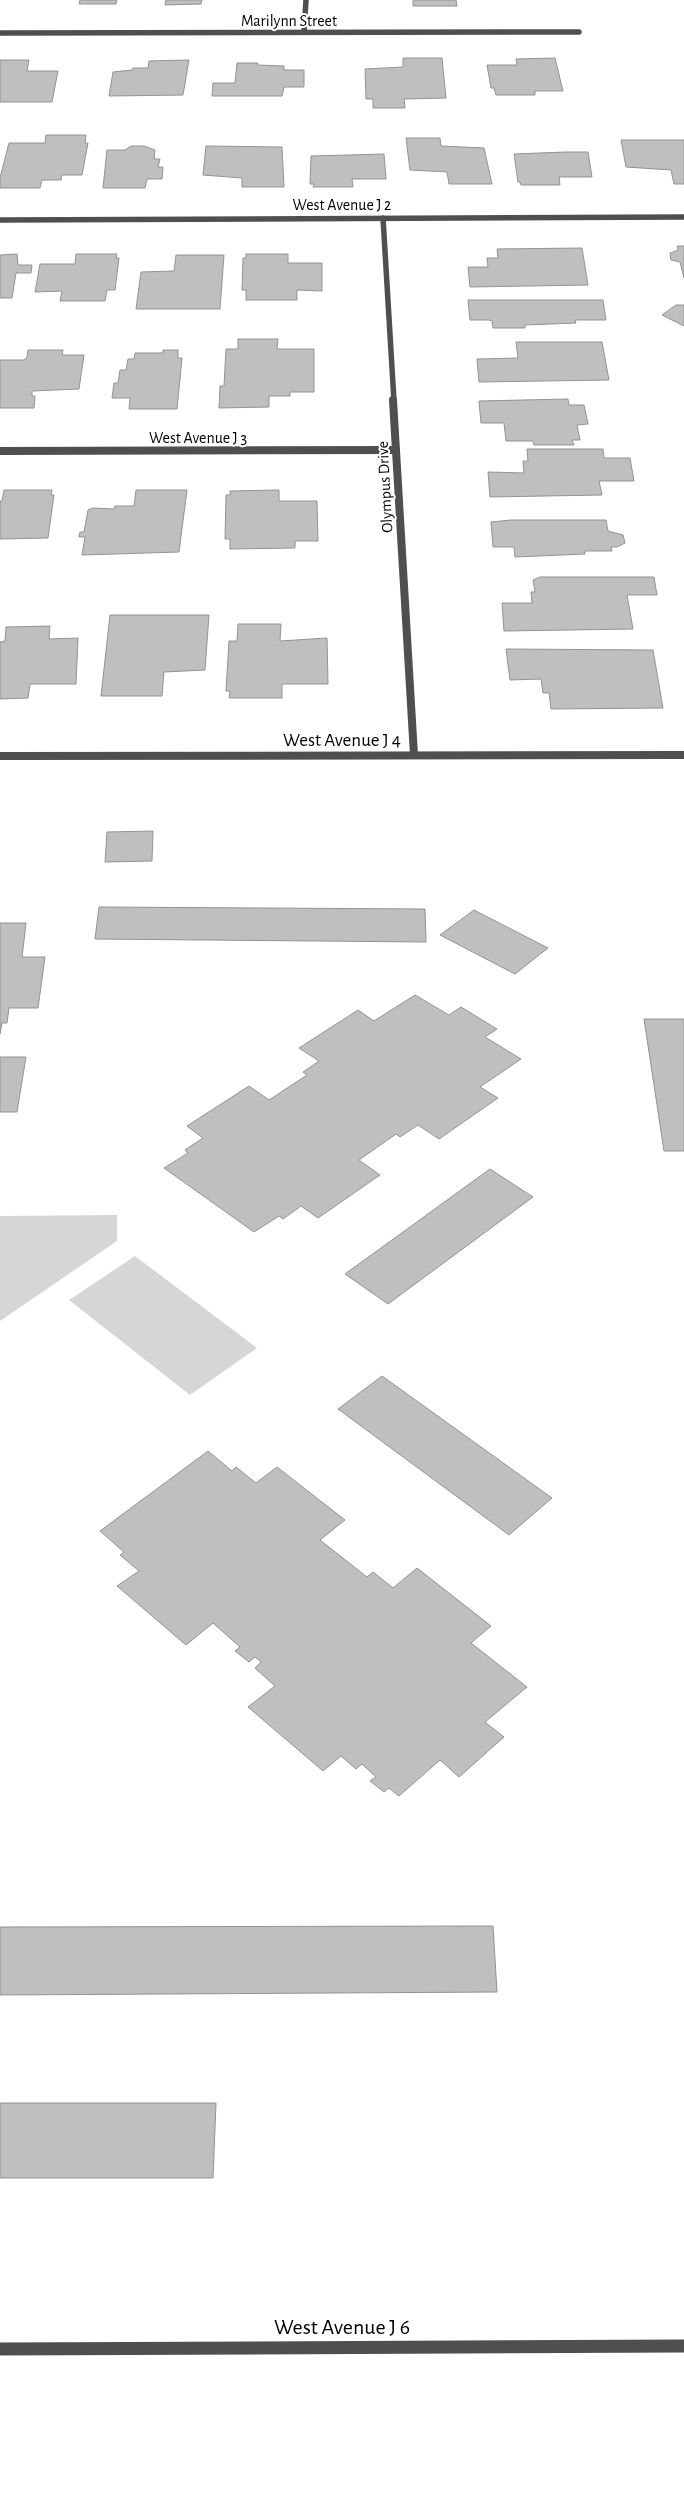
<svg xmlns="http://www.w3.org/2000/svg" width="684" height="2507" viewBox="0 0 684 2507" font-family="'Alegreya Sans',sans-serif">
  <style>
    .green { fill: #d6d6d6 }
    .building { fill: #bfbfbf; stroke: #939393 }
    .lines { fill: none; stroke-linecap: round; stroke-linejoin: round }
    .minor-far2 { stroke: #4f4f4f; stroke-width: 5.5 }
    .minor-far1 { stroke: #4f4f4f; stroke-width: 8 }
    .minor { stroke: #4f4f4f; stroke-width: 13 }
    .labels { text-anchor: middle; stroke-width: 4; stroke-linejoin: round; paint-order: stroke }
    .far-street-label { font-size: 16px; fill: #000; stroke: #fff }
    .street-label { font-size: 19px; fill: #000; stroke: #fff }
    .near-street-label { font-size: 22px; fill: #000; stroke: #fff }
  </style>
  <rect width="100%" height="100%" fill="#fff"/>
  <!-- green -->
  <g class="green">
    <path d="M117,1215V1241L0,1321V1216Z"/>
    <path d="M135,1256L257,1348L190,1395L69,1300Z"/>
  </g>
  <!-- building -->
  <g class="building">
    <path d="M80,0H117L116,4H79Z"/>
    <path d="M166,0H202L201,4L165,5Z"/>
    <path d="M413,0H456L457,6H413Z"/>
    <path d="M403,58H442L446,98L404,99L405,108H373V99H366L365,69L403,67Z"/>
    <path d="M555,58L563,91H535V95H496L494,88H491L487,65H517L516,59Z"/>
    <path d="M0,60H29L27,71H58L52,102H0Z"/>
    <path d="M189,60L183,95L109,96L113,72L132,70L133,68H148L149,61Z"/>
    <path d="M237,63H258L257,65L284,66V70H304V87H284L282,96H212L213,83H235Z"/>
    <path d="M46,135H86L85,143H88L82,175H62L61,180H42L40,188H0V178L9,143H45Z"/>
    <path d="M406,138H440L441,146L484,148L492,184H449L447,172L410,170Z"/>
    <path d="M621,140H684V184H674L671,170L626,167Z"/>
    <path d="M131,146H144L155,150L154,159H160L158,167H163L162,179H147L145,188H103L107,150H125Z"/>
    <path d="M206,146L282,147L284,187H242V178L203,175Z"/>
    <path d="M565,152H588L592,177H559L560,185H521L520,182H518L514,154Z"/>
    <path d="M384,154L386,179H352L353,187H313L314,184H310L311,156Z"/>
    <path d="M677,246H684V278L680,262L671,260L670,253L678,250Z"/>
    <path d="M582,248L588,285L470,287L468,267H488L487,258H498L497,249Z"/>
    <path d="M17,254L18,265H32L31,273H16L12,298H0V255Z"/>
    <path d="M76,254H117L116,258H119L115,290H107L105,301H60L62,291L35,292L40,264H75Z"/>
    <path d="M246,254H288V263H322V291L297,290V300H246V290H242L243,258H246Z"/>
    <path d="M176,255H224L220,309H136L141,272L174,271Z"/>
    <path d="M468,300H603L606,320H575L576,323L525,325V328H493L492,321L489,320H470Z"/>
    <path d="M676,305H684V326L662,315Z"/>
    <path d="M238,339H278L277,349H314V392H290V396H269V407L219,408L220,386H224L226,349H238Z"/>
    <path d="M516,342H602L609,380L479,382L477,359L518,358Z"/>
    <path d="M28,350H63L62,355H84L79,389L32,391V396H35L34,408H0V360H24L27,357Z"/>
    <path d="M163,350H178V358H182L177,409H129L130,398H112L114,383H118L120,370H126L128,359H134L135,353H163Z"/>
    <path d="M568,399L569,405H584L588,424L577,425L580,440H572L574,445H534L533,441H506L504,423H481L479,401Z"/>
    <path d="M527,449H603L604,458H630L634,481H599L602,495L490,497L488,472L524,473L523,461H528Z"/>
    <path d="M4,490H52L51,495H54L48,538L0,539V501H2Z"/>
    <path d="M136,490H187L179,552L82,555L85,537H79L80,532H84L88,510L93,508L114,509L115,506H134Z"/>
    <path d="M279,490V501H317L318,541H295V548L230,549V539H225L226,495H230V491Z"/>
    <path d="M511,520H606L608,531L623,535L625,543L617,547H611L612,551H585V554L515,557L514,547H493L491,522Z"/>
    <path d="M540,577H654L657,595H627L633,629L504,631L502,603H532L531,592H535L533,580Z"/>
    <path d="M110,615H209L205,670L164,672L162,696H101Z"/>
    <path d="M238,624H281L280,641L327,638L328,684H282V698H229L230,691H226L229,641H237Z"/>
    <path d="M50,626L49,639L78,638L76,684H30L28,698L0,699V642L5,641L6,627Z"/>
    <path d="M506,649L653,650L663,708L551,709L549,693H543L541,679L510,680Z"/>
    <path d="M153,831L152,861L105,862L107,832Z"/>
    <path d="M99,907L425,909L426,942L95,939Z"/>
    <path d="M474,910L548,948L515,974L440,935Z"/>
    <path d="M0,923H26L22,957H45L38,1008H9L7,1023H2L0,1034Z"/>
    <path d="M415,995L449,1015L461,1007L497,1029L485,1037L521,1059L480,1087L498,1098L439,1139L418,1125L400,1137L396,1134L359,1160L380,1175L318,1218L301,1206L283,1219L279,1216L254,1232L164,1168L188,1153L185,1150L203,1138L187,1126L249,1086L269,1100L307,1075L303,1072L319,1061L299,1048L358,1010L374,1021Z"/>
    <path d="M644,1019H684V1151H664Z"/>
    <path d="M0,1057H26L17,1112H0Z"/>
    <path d="M490,1169L533,1197L388,1304L345,1274Z"/>
    <path d="M382,1376L552,1498L509,1535L338,1409Z"/>
    <path d="M208,1451L232,1471L236,1467L256,1483L277,1467L345,1520L320,1540L367,1577L373,1572L393,1588L417,1568L491,1626L471,1643L527,1687L485,1722L504,1737L459,1777L440,1760L399,1796L389,1788L384,1792L370,1781L376,1777L362,1764L356,1769L341,1756L323,1771L248,1707L275,1686L255,1668L261,1662L255,1657L249,1662L235,1651L240,1647L213,1623L186,1645L117,1586L139,1571L120,1555L124,1552L100,1531Z"/>
    <path d="M493,1926L497,1992L0,1995V1927Z"/>
    <path d="M0,2103H216L213,2178H0Z"/>
  </g>
  <g class="lines">
    <!-- minor-far2 -->
    <g class="minor-far2">
      <path d="M304,32L306,0"/>
      <path d="M0,33L579,32"/>
      <path d="M383,218L394,401"/>
      <path d="M0,220L684,217"/>
    </g>
    <!-- minor-far1 -->
    <g class="minor-far1">
      <path d="M393,400L414,755"/>
      <path d="M0,451L396,450"/>
      <path d="M0,756L684,755"/>
    </g>
    <!-- minor -->
    <path class="minor" d="M0,2349L684,2346"/>
  </g>
  <g class="labels">
    <!-- far-street labels -->
    <g class="far-street-label">
      <text x="289" y="26">Marilynn Street</text>
      <text x="342" y="210">West Avenue J 2</text>
      <text x="198" y="443">West Avenue J 3</text>
      <text transform="translate(384 487) rotate(-93)" y="6">Olympus Drive</text>
    </g>
    <!-- street labels -->
    <g class="street-label">
      <text x="342" y="746">West Avenue J 4</text>
    </g>
    <!-- near-street labels -->
    <g class="near-street-label">
      <text x="342" y="2334">West Avenue J 6</text>
    </g>
  </g>
</svg>
